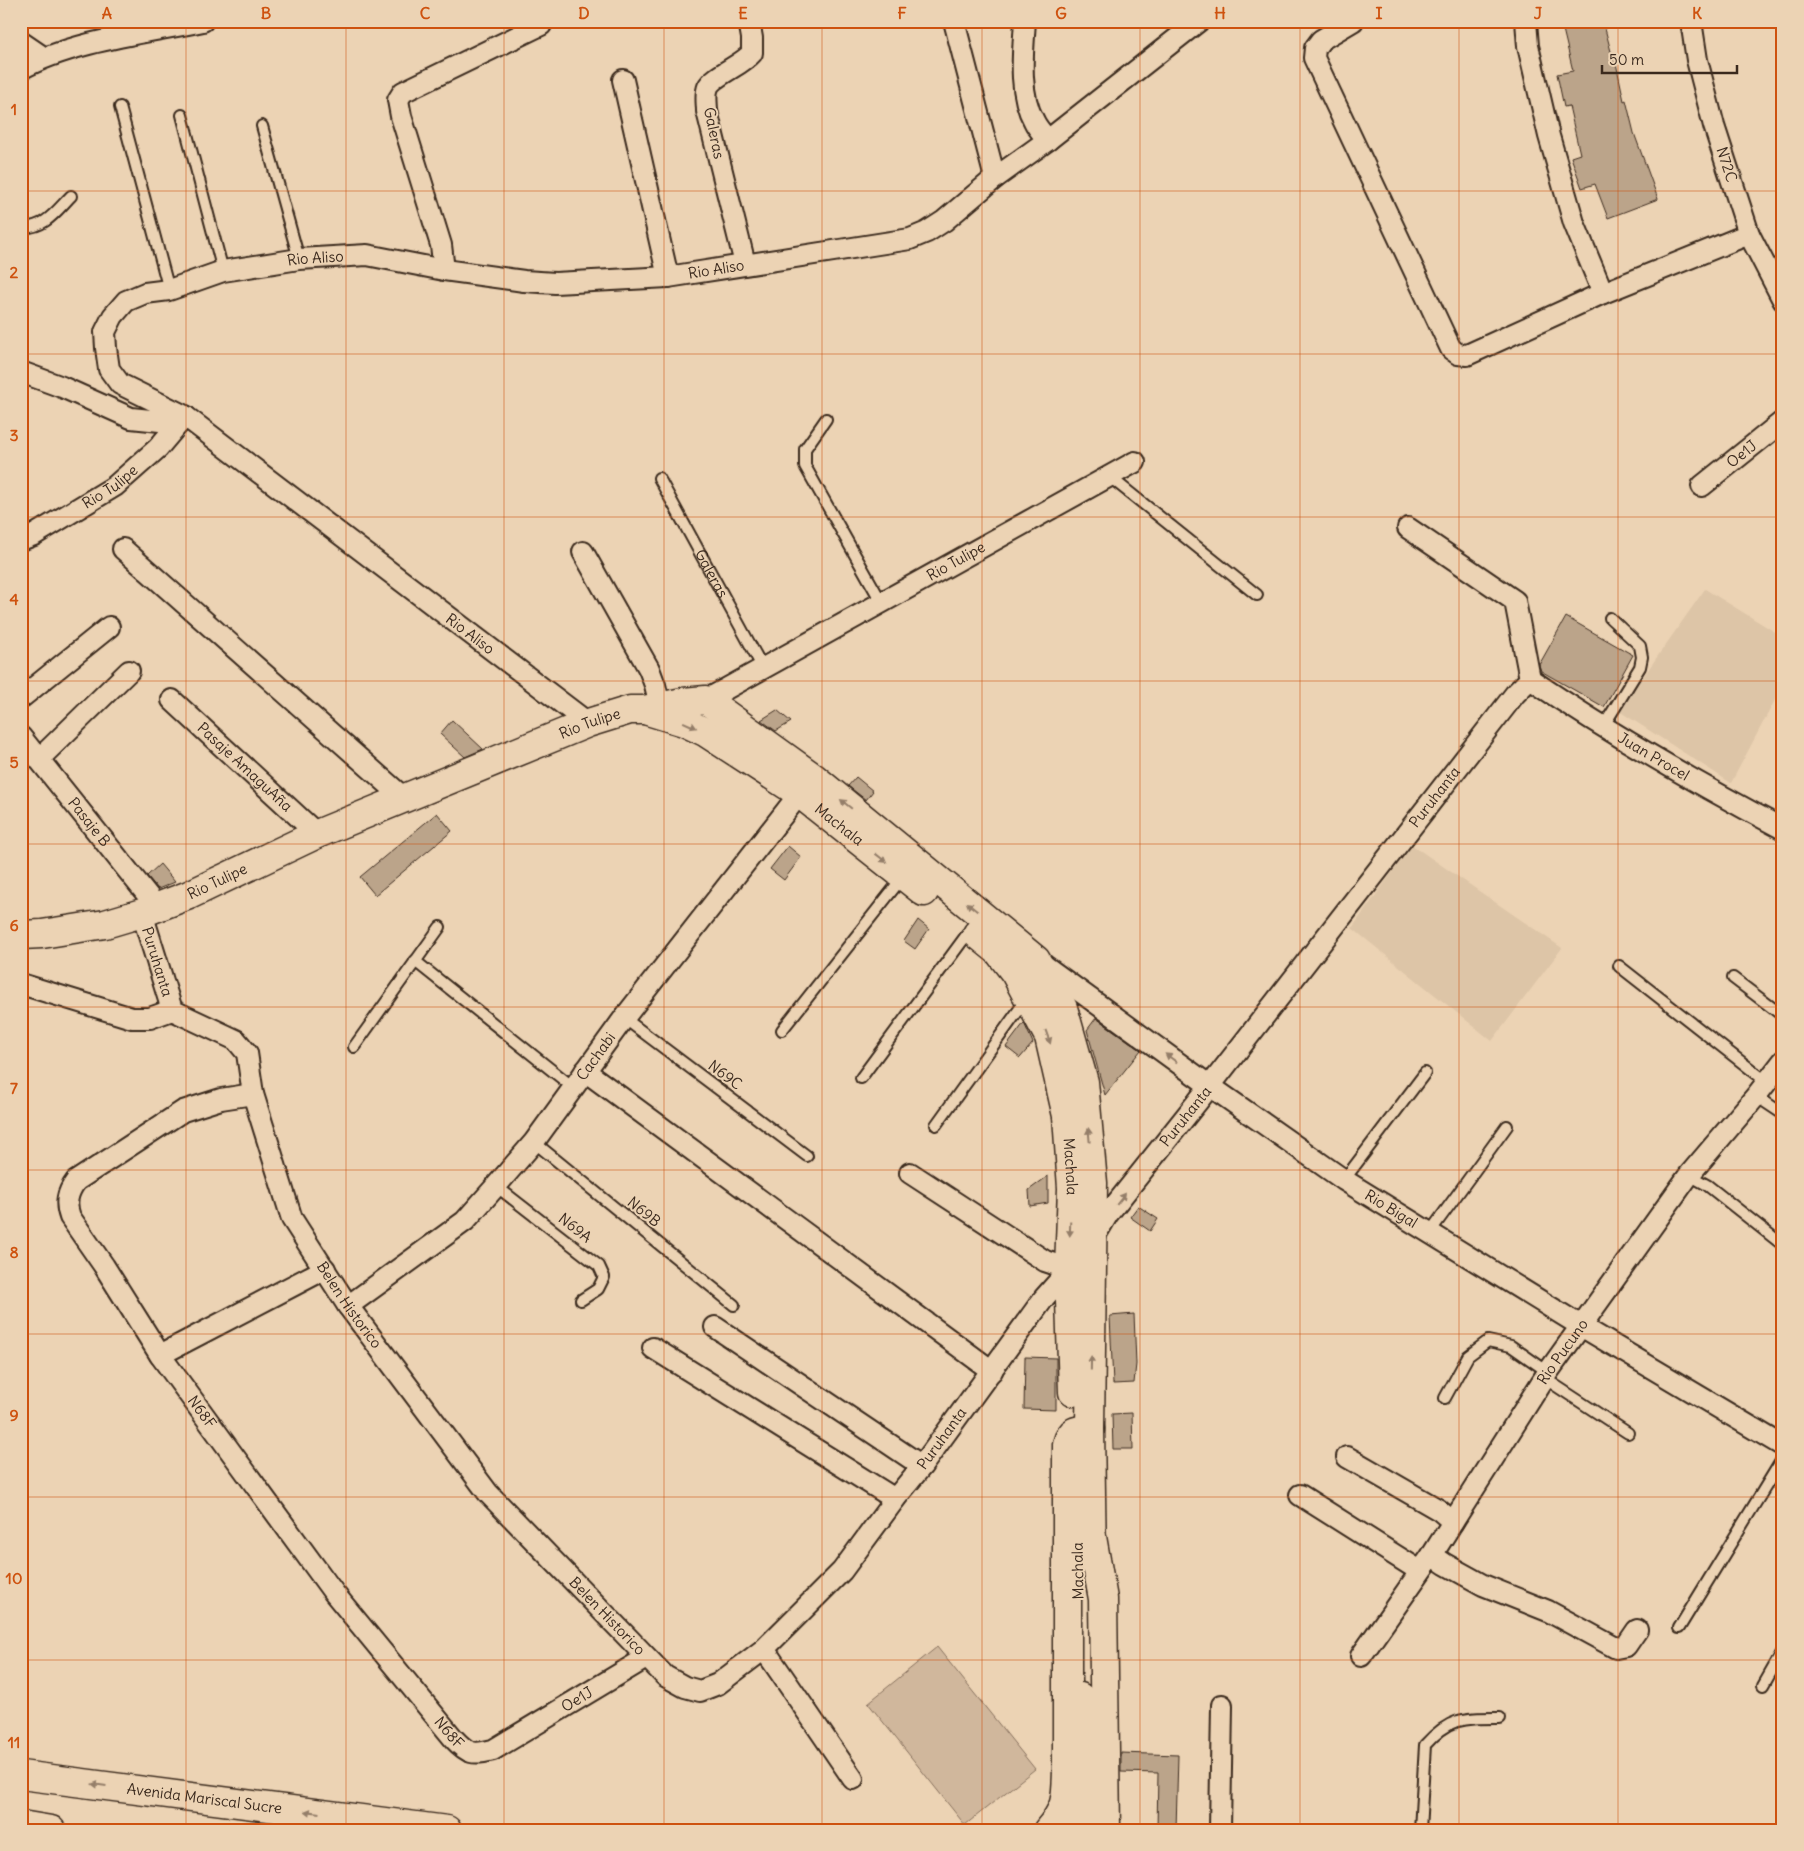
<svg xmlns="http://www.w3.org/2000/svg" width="1804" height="1851" viewBox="0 0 1804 1851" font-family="Delius,sans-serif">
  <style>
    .built { fill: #ddc5a7 }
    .green { fill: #d0b79c; stroke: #86705d }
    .building { fill: #bba48a; stroke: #3b2a1e }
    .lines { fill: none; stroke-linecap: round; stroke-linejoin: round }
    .lane-casing { stroke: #3b2a1e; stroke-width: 14 }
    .street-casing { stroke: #3b2a1e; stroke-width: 24 }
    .secondary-casing { stroke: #3b2a1e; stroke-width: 31 }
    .primary-casing { stroke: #3b2a1e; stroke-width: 31 }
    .lane { stroke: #ecd3b4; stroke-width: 10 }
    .street { stroke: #ecd3b4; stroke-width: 20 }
    .secondary { stroke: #ecd3b4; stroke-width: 28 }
    .primary { stroke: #ecd3b4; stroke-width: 28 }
    .oneway { fill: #947e69 }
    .grid { fill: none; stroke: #ce520f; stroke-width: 1; stroke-opacity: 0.55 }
    .labels { text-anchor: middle; stroke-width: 4; stroke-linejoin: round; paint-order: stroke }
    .street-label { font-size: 15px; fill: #3b2a1e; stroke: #ecd3b4 }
    .neatline { fill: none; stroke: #ce520f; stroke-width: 2 }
    .grid-label { font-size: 16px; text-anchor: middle; font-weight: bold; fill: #ce520f }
  </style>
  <rect width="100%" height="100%" fill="#ecd3b4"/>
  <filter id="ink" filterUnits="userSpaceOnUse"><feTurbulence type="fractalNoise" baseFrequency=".02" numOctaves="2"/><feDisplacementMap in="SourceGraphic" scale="10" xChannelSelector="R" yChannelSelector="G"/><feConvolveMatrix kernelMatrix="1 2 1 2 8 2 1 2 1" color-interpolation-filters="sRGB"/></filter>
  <g filter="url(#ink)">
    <!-- built -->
    <g class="built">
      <path d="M1705,589L1780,635L1783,642V685L1731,783L1619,711Z"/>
      <path d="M1412,845L1562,948L1492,1041L1352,928Z"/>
    </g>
    <!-- green -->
    <path class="green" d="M937,1647L1035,1769L965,1825L868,1703Z"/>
    <!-- building -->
    <g class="building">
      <path d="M1561,21H1603L1614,63H1616L1624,101L1626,100L1634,133L1658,199L1608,218L1595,184L1582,188L1571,157L1580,154L1569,106L1564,107L1557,74L1573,71Z"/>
      <path d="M1566,617L1633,655L1604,707L1541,671L1539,665Z"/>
      <path d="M777,710L791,722L776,731L761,720Z"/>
      <path d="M452,720L483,749L465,757L440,734Z"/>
      <path d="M856,777L873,791L866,800L848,786Z"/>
      <path d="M437,813L452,831L375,895L360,877Z"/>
      <path d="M788,846L801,857L784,880L770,869Z"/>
      <path d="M160,864L175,882L158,889L147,876Z"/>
      <path d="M918,920L929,929L915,949L904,941Z"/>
      <path d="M1096,1018L1141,1050L1105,1095L1087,1030Z"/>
      <path d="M1024,1023L1033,1043L1020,1058L1006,1047Z"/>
      <path d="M1048,1176V1203L1030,1206L1029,1190Z"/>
      <path d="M1138,1206L1158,1219L1150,1231L1130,1217Z"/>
      <path d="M1134,1314L1136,1364L1134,1383L1113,1384L1110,1316Z"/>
      <path d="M1025,1357L1056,1358V1410L1024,1409Z"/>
      <path d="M1132,1413L1133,1449H1113L1112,1414Z"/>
      <path d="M1121,1753L1178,1755L1176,1830H1157L1158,1773L1121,1772Z"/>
    </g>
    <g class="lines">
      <!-- lane casing -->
      <g class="lane-casing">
        <g id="lane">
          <path d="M120,107L169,290"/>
          <path d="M182,115L223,271"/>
          <path d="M262,126L299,259"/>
          <path d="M21,227C44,230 57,210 71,196"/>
          <path d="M826,419L805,449V466L882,603"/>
          <path d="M1110,477L1257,595"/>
          <path id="s1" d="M659,478L764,670"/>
          <path d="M1603,727L1640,667L1642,657L1640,646L1610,618"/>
          <path d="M415,961L574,1088"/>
          <path d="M1619,966L1767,1082"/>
          <path d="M1733,978L1783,1016"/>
          <path d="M624,1018L807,1156"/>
          <path d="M782,1030L902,878"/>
          <path d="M354,1047L440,927"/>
          <path d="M861,1078L971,929"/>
          <path d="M1756,1096L1783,1114"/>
          <path d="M936,1125L1026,1000"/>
          <path d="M534,1142L734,1305"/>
          <path d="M1689,1175L1707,1185L1783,1245"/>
          <path d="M1344,1180L1425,1073"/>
          <path d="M496,1186L599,1266L604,1277L598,1289L581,1300"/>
          <path d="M1430,1232L1507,1126"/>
          <path d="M1544,1378L1628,1433"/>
          <path d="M1445,1398L1468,1356L1488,1341L1511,1346L1548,1372"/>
          <path d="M1679,1628L1783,1458"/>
          <path d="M1763,1686L1783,1651"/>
          <path d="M1420,1830L1425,1745C1450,1717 1464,1718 1500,1718"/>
        </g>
      </g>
      <!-- street casing -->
      <g class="street-casing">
        <g id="street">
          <path d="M954,21L995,178"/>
          <path d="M1025,21C1023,52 1018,93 1034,121C1037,128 1043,134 1048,140"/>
          <path d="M1353,21L1321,40L1315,48L1314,58L1451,349L1458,354L1467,355L1603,293L1749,234"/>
          <path d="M1526,21L1528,46L1549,136L1574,223L1603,293"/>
          <path id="s2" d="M1691,21L1697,60L1714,126L1749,234L1783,300"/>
          <path d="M21,42L43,57"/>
          <path d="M21,69C73,41 145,33 203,21"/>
          <path d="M623,80L668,277"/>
          <path d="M745,264L707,111C707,104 705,94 708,87C713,76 742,65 752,53V38L749,21"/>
          <path d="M444,270L441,245L401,116L398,100L403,92L541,25"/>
          <path d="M21,372L62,387L131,418L160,421L179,419L185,416"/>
          <path id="s3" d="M1702,486L1783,421"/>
          <path d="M1408,528L1515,601L1530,679"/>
          <path id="s4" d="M21,540L34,535L115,486L158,448L185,416"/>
          <path d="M123,549L405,799"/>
          <path d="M583,552L649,669L655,685L660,706"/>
          <path id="s5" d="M1530,679C1611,734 1696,783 1783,829"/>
          <path d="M21,698L109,627"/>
          <path id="s6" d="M172,700L317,834"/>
          <path id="s7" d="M706,700L1135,462"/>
          <path id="s8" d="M588,723L185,416L120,384L109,369L106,348L105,332L113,316L126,301L145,293L169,290L223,271L299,259L367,255L444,270L524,281L555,283L668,277L910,239L927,232L944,221L995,178L1048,140L1199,21"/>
          <path id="s9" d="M21,737L157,907"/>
          <path d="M39,759L129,671"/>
          <path id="s10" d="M142,913L172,1010"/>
          <path id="s11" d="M1041,963L1210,1086L1344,1180L1581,1326L1783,1446"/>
          <path id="s12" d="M21,984L132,1018H150L172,1010L236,1040L247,1053L253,1094L292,1219L348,1306L488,1493L665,1676L685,1687L700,1691L718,1684L764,1649L842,1571L895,1499L922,1466L1044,1298L1074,1264"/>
          <path d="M585,1071L992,1371"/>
          <path id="s13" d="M253,1094L221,1099L183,1111L76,1181C67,1193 65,1203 70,1217L104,1266L160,1355L334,1593L454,1739C468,1754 473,1755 493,1750L646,1658"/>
          <path d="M910,1173L1045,1261L1069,1269"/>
          <path id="s14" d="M1092,1241L1108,1214L1210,1086L1515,694L1530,679"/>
          <path id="s15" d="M348,1306L465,1221L496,1186L534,1142L624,1018L808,783"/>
          <path d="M715,1327L922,1466"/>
          <path d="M653,1348L895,1499"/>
          <path d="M160,1355L325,1269"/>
          <path d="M1347,1457L1439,1510L1453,1522"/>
          <path d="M1300,1495L1420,1571"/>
          <path d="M1432,1555L1445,1564L1483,1585L1548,1611L1616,1648L1626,1646L1637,1630"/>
          <path d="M764,1649L853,1779"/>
          <path id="s16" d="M1361,1656L1432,1555L1548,1372L1581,1326L1689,1175L1756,1096L1783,1061"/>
          <path d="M1220,1830L1222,1705"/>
        </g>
      </g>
      <!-- secondary casing -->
      <g class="secondary-casing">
        <g id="secondary">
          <path id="s17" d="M648,711L684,722L705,732L799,793L924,892"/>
          <path id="s18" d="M977,934L998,951L1015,973L1049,1037L1067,1116L1072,1188L1069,1269L1073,1392"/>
          <path id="s19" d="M21,935L42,934L105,924L142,913L189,895L317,834L588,723L630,710H644L683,702L706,700L813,777L1036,960L1063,1008L1084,1082L1093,1183L1090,1429L1092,1561"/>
          <path d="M1080,1697L1082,1830"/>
        </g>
      </g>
      <!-- primary casing -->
      <g class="primary-casing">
        <g id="primary">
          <path d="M1092,1537L1103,1599L1106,1830"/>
          <path id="s20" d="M21,1775L447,1830"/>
          <path d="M21,1825L51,1830"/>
          <path d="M1048,1830C1067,1808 1066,1798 1067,1770V1444C1071,1430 1076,1430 1090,1429"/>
        </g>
      </g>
      <!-- lane -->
      <use href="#lane" class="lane"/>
      <!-- street -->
      <use href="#street" class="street"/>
      <!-- secondary -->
      <use href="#secondary" class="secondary"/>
      <!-- primary -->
      <use href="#primary" class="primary"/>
    </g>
    <!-- one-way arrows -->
    <defs><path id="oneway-solid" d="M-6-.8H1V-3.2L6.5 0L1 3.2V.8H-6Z" transform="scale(1.25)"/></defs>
    <g class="oneway">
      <use href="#oneway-solid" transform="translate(690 725) rotate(24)"/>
      <use href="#oneway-solid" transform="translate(846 804) rotate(-141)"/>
      <use href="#oneway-solid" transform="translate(881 858) rotate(38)"/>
      <use href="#oneway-solid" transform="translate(972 907) rotate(-141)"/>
      <use href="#oneway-solid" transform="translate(1048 1037) rotate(70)"/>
      <use href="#oneway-solid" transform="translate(1171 1058) rotate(-144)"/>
      <use href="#oneway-solid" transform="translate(1089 1135) rotate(-95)"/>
      <use href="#oneway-solid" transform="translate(1121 1199) rotate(-52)"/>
      <use href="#oneway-solid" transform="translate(1070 1229) rotate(92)"/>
      <use href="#oneway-solid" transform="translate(1091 1363) rotate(-89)"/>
      <use href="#oneway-solid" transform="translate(99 1785) rotate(-173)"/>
      <use href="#oneway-solid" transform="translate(312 1812) rotate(-173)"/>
    </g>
  </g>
  <!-- grid -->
  <path class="grid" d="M186,21V1830M346,21V1830M504,21V1830M664,21V1830M822,21V1830M982,21V1830M1140,21V1830M1300,21V1830M1459,21V1830M1618,21V1830M21,191H1783M21,354H1783M21,517H1783M21,681H1783M21,844H1783M21,1007H1783M21,1170H1783M21,1334H1783M21,1497H1783M21,1660H1783"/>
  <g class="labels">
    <!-- street labels -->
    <g class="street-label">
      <text transform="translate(714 133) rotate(78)" y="5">Galeras</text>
      <text dy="5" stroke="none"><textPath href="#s2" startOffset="148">N72C</textPath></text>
      <text dy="5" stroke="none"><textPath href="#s8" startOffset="868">Rio Aliso</textPath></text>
      <text dy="5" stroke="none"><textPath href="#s8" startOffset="1272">Rio Aliso</textPath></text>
      <text dy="5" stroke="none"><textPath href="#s3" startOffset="51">Oe1J</textPath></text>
      <text dy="5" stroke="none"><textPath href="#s4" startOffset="104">Rio Tulipe</textPath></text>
      <text dy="5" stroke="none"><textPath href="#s7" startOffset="286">Rio Tulipe</textPath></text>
      <text dy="5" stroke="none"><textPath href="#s1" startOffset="109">Galeras</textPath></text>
      <text transform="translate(470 634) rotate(37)" y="5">Rio Aliso</text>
      <text dy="5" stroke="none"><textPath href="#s19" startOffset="610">Rio Tulipe</textPath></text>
      <text dy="5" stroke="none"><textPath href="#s5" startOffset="146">Juan Procel</textPath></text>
      <text dy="5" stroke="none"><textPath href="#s6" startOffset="99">Pasaje AmaguAña</textPath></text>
      <text dy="5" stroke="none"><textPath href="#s14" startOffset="561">Puruhanta</textPath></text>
      <text dy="5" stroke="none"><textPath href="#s9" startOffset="109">Pasaje B</textPath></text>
      <text dy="5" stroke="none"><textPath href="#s17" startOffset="224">Machala</textPath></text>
      <text dy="5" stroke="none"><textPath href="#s19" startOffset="205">Rio Tulipe</textPath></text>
      <text dy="5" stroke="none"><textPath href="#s10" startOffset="51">Puruhanta</textPath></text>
      <text dy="5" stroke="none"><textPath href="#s15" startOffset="355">Cachabi</textPath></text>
      <text transform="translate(725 1075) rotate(37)" y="5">N69C</text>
      <text dy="5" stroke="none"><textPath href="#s14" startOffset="156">Puruhanta</textPath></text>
      <text dy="5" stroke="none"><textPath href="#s18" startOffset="259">Machala</textPath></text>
      <text dy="5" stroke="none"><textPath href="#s11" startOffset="428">Rio Bigal</textPath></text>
      <text transform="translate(644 1212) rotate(39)" y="5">N69B</text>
      <text transform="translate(575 1228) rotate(38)" y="5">N69A</text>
      <text dy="5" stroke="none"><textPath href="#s12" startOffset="521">Belen Historico</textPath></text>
      <text dy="5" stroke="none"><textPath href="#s16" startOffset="365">Rio Pucuno</textPath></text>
      <text dy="5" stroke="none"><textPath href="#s13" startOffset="474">N68F</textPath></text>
      <text dy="5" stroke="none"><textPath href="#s12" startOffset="1401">Puruhanta</textPath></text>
      <text transform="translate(1078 1571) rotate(-91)" y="5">Machala</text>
      <text dy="5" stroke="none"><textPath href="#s12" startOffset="926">Belen Historico</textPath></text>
      <text dy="5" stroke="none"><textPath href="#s13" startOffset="1029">Oe1J</textPath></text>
      <text dy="5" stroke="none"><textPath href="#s13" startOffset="879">N68F</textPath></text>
      <text dy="5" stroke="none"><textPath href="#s20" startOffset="185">Avenida Mariscal Sucre</textPath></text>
    </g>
  </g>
  <!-- margin -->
  <rect width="1804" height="1851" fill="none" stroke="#ecd3b4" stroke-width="55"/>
  <!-- scale -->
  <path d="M1602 65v8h135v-8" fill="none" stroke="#3b2a1e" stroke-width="2.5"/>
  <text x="1609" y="65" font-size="15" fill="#3b2a1e" stroke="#ecd3b4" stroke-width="4" paint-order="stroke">50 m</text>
  <rect x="28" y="28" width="1748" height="1796" class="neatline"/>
  <g class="grid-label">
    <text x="107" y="19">A</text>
    <text x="266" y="19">B</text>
    <text x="425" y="19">C</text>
    <text x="584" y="19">D</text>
    <text x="743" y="19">E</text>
    <text x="902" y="19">F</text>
    <text x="1061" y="19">G</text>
    <text x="1220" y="19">H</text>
    <text x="1379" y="19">I</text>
    <text x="1538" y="19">J</text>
    <text x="1697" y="19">K</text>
    <text x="14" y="115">1</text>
    <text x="14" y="278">2</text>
    <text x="14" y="441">3</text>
    <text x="14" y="605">4</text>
    <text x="14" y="768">5</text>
    <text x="14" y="931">6</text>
    <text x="14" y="1094">7</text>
    <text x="14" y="1258">8</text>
    <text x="14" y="1421">9</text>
    <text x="14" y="1584">10</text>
    <text x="14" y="1748">11</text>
  </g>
</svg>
